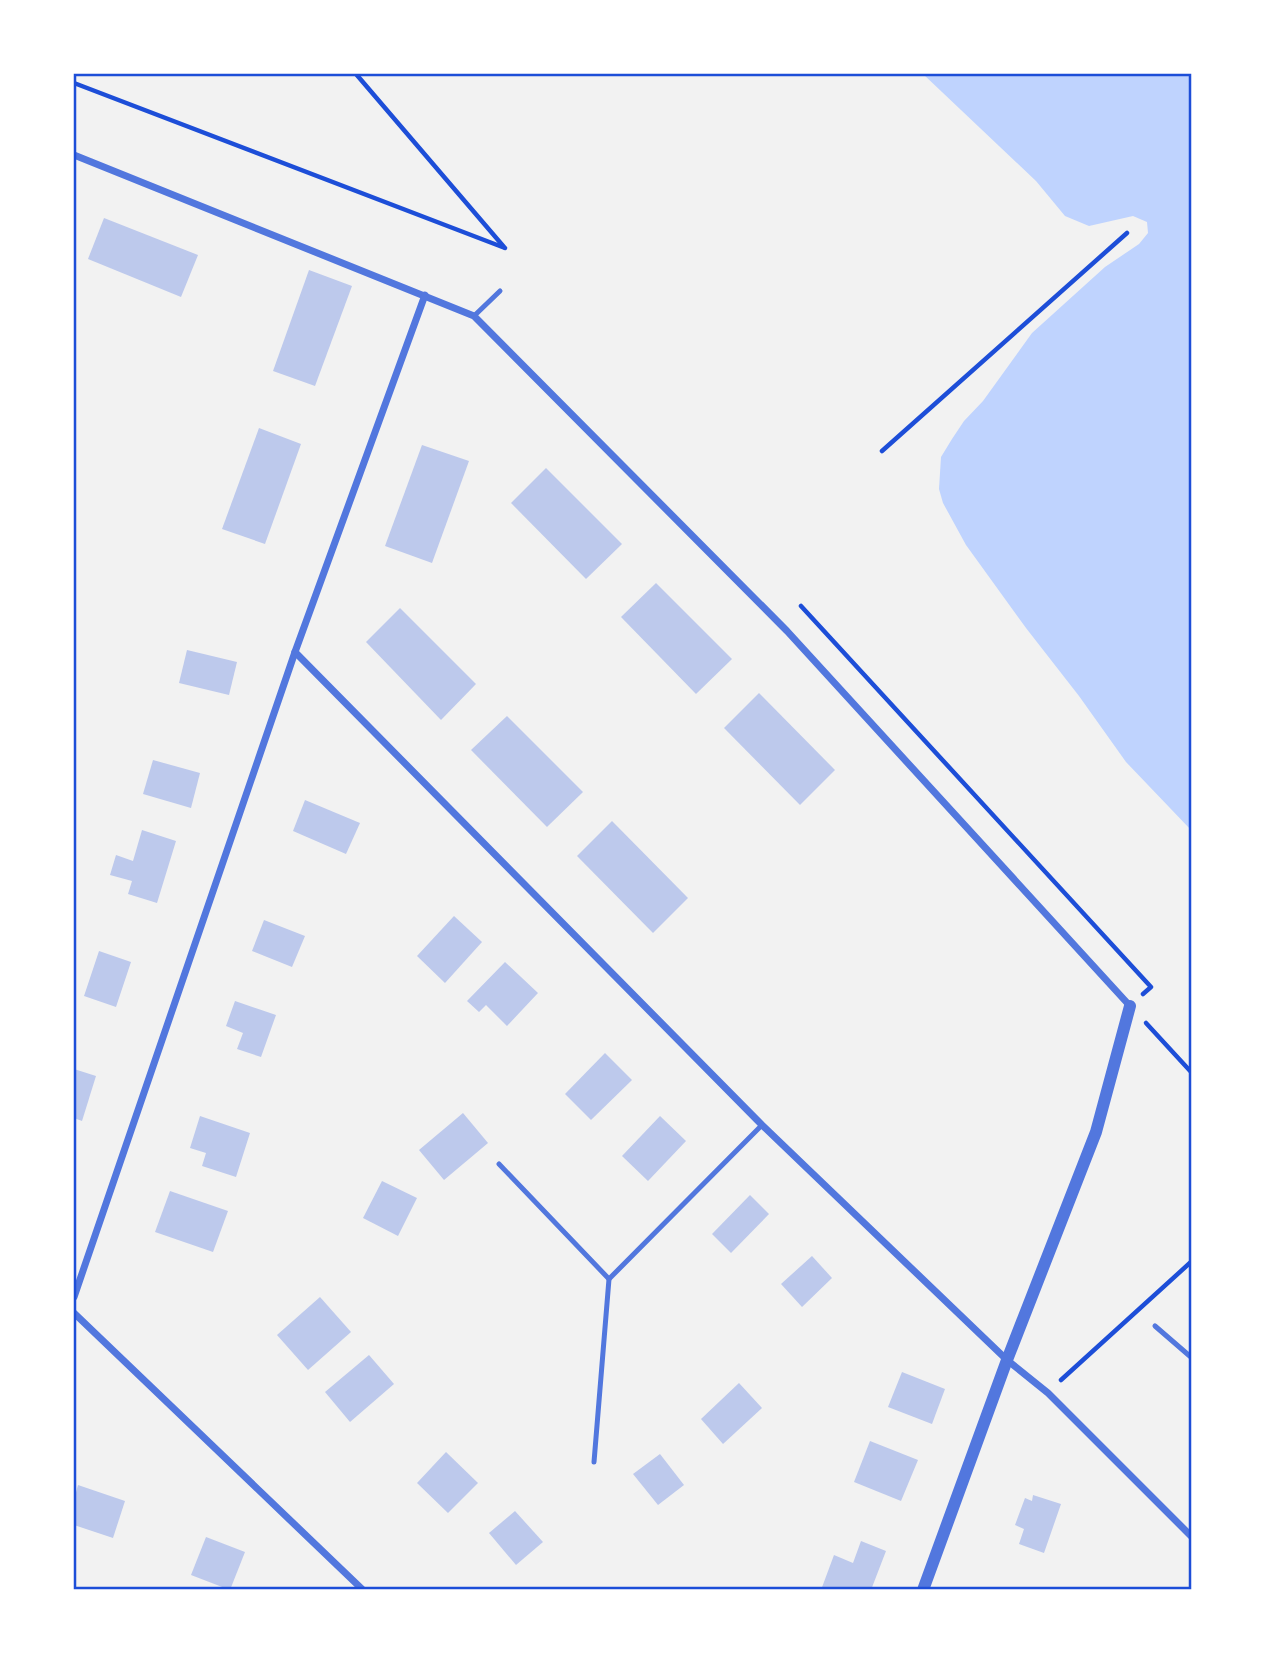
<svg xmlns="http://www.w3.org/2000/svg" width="1265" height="1663" viewBox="0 0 1265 1663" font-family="'Roboto Condensed',sans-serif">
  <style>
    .water { fill: #bfd3fe }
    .building { fill: #bdc9ec }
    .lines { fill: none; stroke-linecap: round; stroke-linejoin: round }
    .path { stroke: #1d4ed8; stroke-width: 4.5 }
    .service { stroke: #5277de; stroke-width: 5 }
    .minor { stroke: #5277de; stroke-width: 7 }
    .tertiary { stroke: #5277de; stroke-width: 12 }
    .neatline { fill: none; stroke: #1d4ed8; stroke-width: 2.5 }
  </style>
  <rect width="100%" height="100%" fill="#f2f2f2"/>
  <!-- water -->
  <path class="water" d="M923,74H1191V830L1126,762L1079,696L1026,628L966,545L943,503L939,489L941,457L952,439L964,421L983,401L1032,333L1105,267L1139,244L1148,233L1147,222L1133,216L1089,226L1065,216L1036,181Z"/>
  <!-- building -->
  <g class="building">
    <path d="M104,218L198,255L181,297L88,259Z"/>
    <path d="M309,270L352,286L315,386L273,371Z"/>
    <path d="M259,428L301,444L265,544L222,529Z"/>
    <path d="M422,445L469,461L432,563L385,546Z"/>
    <path d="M546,468L622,544L586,579L511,503Z"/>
    <path d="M656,583L732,659L696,694L621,617Z"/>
    <path d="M400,608L476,684L441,720L366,642Z"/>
    <path d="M187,650L237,662L229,695L179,683Z"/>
    <path d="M759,693L835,770L800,805L724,728Z"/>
    <path d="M507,716L583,792L547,827L471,750Z"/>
    <path d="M153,760L200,773L191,808L143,794Z"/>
    <path d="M305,800L360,823L346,854L293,831Z"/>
    <path d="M612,821L688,898L653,933L577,856Z"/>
    <path d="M142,830L176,841L157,903L128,894L132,881L110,875L116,855L133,861Z"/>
    <path d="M454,916L482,942L445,983L417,956Z"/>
    <path d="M264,920L305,936L292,967L252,951Z"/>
    <path d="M99,951L131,962L116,1007L84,996Z"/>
    <path d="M505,962L538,993L507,1026L486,1005L479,1012L467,1001Z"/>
    <path d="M235,1001L276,1015L261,1057L237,1049L243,1033L226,1026Z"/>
    <path d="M605,1053L632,1080L591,1120L565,1094Z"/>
    <path d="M74,1069L96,1076L82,1121L74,1118Z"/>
    <path d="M463,1113L488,1143L444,1180L419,1150Z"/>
    <path d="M200,1116L250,1133L236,1177L202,1166L206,1153L190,1148Z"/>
    <path d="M660,1116L686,1141L648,1181L622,1156Z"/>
    <path d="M382,1181L417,1198L398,1236L363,1218Z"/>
    <path d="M170,1191L228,1211L213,1252L155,1232Z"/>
    <path d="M750,1195L769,1214L731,1253L712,1234Z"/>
    <path d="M812,1256L832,1278L802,1307L781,1284Z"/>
    <path d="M320,1297L351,1332L308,1370L277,1335Z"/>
    <path d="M369,1355L394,1384L350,1422L325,1392Z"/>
    <path d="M902,1372L945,1389L932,1424L888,1407Z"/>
    <path d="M739,1383L762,1408L723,1444L701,1419Z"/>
    <path d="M870,1441L918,1460L901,1501L854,1482Z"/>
    <path d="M446,1452L478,1483L448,1513L417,1483Z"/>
    <path d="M660,1454L684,1485L658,1505L633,1474Z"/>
    <path d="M78,1485L125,1501L113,1538L74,1525V1500Z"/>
    <path d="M1033,1495L1061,1504L1044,1553L1019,1544L1024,1529L1015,1525L1025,1498L1032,1501Z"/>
    <path d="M515,1511L543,1542L516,1565L489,1533Z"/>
    <path d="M206,1537L245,1552L230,1590L191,1575Z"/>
    <path d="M861,1541L886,1551L871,1590H821L834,1555L853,1563Z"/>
  </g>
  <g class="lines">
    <!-- path -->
    <g class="path">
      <path d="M356,74L504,247"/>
      <path d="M74,83L505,248"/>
      <path d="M882,451L1127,233"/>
      <path d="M801,606L1151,987L1143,994"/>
      <path d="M1146,1023L1192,1073"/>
      <path d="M1061,1380L1192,1261"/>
    </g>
    <!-- service -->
    <g class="service">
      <path d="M474,316L500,291"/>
      <path d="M499,1164L609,1279L762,1125"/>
      <path d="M1155,1326L1192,1358"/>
      <path d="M594,1462L609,1279"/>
    </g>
    <!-- minor -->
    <g class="minor">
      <path d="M74,155L474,316L787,631L1130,1006"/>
      <path d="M295,652L762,1125L1007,1360L1048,1393L1192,1537"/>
      <path d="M74,1297L295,652L425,295"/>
      <path d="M74,1313L363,1590"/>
    </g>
    <!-- tertiary -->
    <path class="tertiary" d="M923,1590L1007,1360L1096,1132L1130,1006"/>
  </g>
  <!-- border -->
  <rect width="1265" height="1663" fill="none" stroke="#ffffff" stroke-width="150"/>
  <rect x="75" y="75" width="1115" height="1513" class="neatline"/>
</svg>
